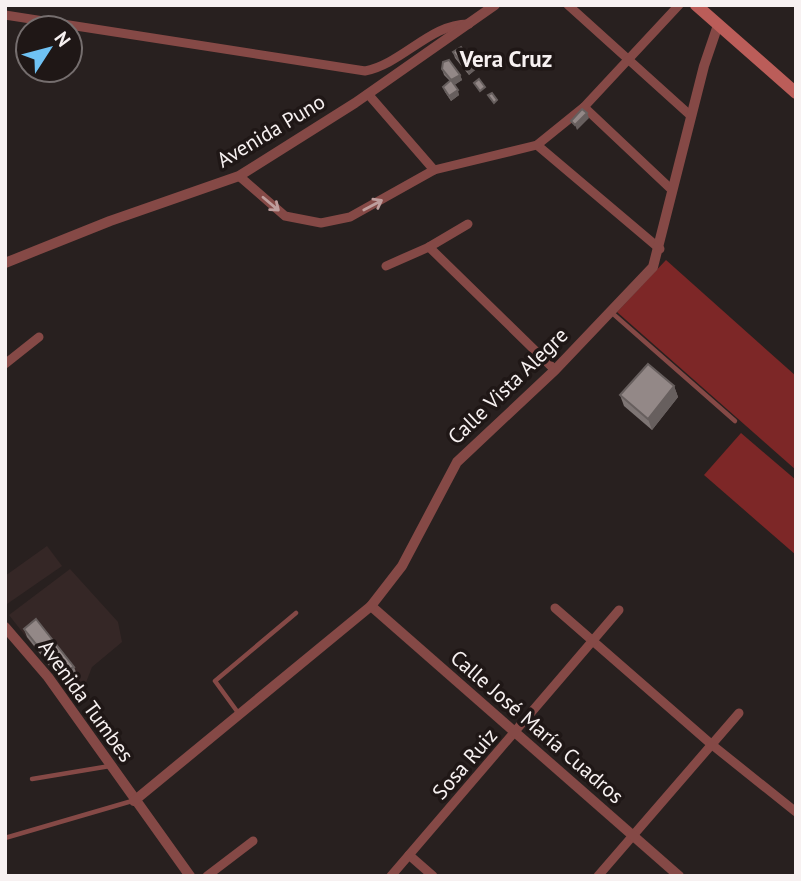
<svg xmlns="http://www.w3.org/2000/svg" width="801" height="881" viewBox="0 0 801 881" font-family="'PT Sans',sans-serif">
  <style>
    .built { fill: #352726 }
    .green { fill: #7d2727 }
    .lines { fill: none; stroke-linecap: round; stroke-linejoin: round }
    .service { stroke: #854946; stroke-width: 4.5 }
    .minor { stroke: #854946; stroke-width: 9 }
    .tertiary { stroke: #854946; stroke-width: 10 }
    .secondary { stroke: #bb5d59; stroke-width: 12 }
    .wall { fill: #7e7574 }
    .shaded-wall { fill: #675f5e }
    .building { fill: #938887; stroke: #675f5e; stroke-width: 2 }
    .oneway { stroke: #be9d9c }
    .labels { text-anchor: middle; stroke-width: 7; stroke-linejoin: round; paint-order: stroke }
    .street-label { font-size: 21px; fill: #f7f1f1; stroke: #1f1716 }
    .neighbourhood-label { font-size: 23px; font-weight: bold; fill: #f7f1f1; stroke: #1f1716 }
  </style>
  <rect width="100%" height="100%" fill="#28201f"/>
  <!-- built -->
  <g class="built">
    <path d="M47,546L62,566L7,604L5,576Z"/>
    <path d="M70,569L118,622L122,642L92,667L78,703L9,615Z"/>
  </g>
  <!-- green -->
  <g class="green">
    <path d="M666,260L796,376V470L617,312Z"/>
    <path d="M741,433L796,480V555L704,475Z"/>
  </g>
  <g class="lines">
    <!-- service -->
    <g class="service">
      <path d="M611,312L735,421"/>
      <path d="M239,714L215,681L296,613"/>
      <path d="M32,779L110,766"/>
      <path d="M5,838L132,801"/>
    </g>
    <!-- minor -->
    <g class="minor">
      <path d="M568,5L691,116"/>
      <path d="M5,15L365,71C402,64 431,23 469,24"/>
      <path d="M368,94L434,170"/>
      <path d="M584,107L672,190"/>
      <path d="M537,145L660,249"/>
      <path d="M239,176L285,216L321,223L350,217L434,170L537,145L584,107L679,5"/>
      <path d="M429,247L555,370"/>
      <path d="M386,266L429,247L468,224"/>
      <path d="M5,364L39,337"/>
      <path d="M555,608L711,744L796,812"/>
      <path d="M409,855L433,876"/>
      <path d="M207,876L253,841"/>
      <path d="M391,876L619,610"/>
      <path d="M598,876L739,713"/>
    </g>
    <!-- tertiary -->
    <g class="tertiary">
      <path d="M5,263L110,221L239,176L355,103L495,5"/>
      <path d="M371,606L679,876"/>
      <path d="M5,627L48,677L190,876"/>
      <path d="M134,801L371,606L402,566L457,462L555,370L653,267L704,66L718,25"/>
    </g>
    <!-- secondary -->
    <path class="secondary" d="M696,5L796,93"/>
  </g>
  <!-- wall -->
  <g class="wall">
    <path d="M453,52L475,70L469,75L455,58Z"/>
    <path d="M442,69L460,75L462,80L454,85L459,95L451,101L445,92L443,87L450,81L444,75Z"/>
    <path d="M674,386L678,397L652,430L624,406L620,395Z"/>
    <path d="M24,629L74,667L77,675L62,682L27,637Z"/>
  </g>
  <!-- shaded-wall -->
  <g class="shaded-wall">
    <path d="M473,65L475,70L469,75L467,70Z"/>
    <path d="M460,75L462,80L453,86L451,80Z"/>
    <path d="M458,90L459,95L451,101L449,96Z"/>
    <path d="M587,113L589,118L577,130L575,125Z"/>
    <path d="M674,386L678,397L652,430L648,419Z"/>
  </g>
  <!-- building -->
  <g class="building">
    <path d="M461,47L473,65L467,70L453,52Z"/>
    <path d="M449,60L460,75L451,80L442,69L443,62Z"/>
    <path d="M479,79L485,87L480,91L474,83Z"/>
    <path d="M451,80L458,90L449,96L443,87Z"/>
    <path d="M492,93L497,100L494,103L488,95Z"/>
    <path d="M582,109L587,113L575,125L571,121Z"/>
    <path d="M648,364L674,386L648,419L620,395Z"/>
    <path d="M36,619L74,667L59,673L24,629Z"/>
  </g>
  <!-- one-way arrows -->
  <defs><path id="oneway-shaft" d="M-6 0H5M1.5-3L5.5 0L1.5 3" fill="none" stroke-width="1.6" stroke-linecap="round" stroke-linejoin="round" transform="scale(1.75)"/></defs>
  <g class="oneway">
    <use href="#oneway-shaft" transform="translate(271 204) rotate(40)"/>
    <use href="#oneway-shaft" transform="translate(373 205) rotate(-28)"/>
  </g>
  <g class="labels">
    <!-- street labels -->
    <g class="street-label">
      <text transform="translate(271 131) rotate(-31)" y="7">Avenida Puno</text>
      <text transform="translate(508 386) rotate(-44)" y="7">Calle Vista Alegre</text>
      <text transform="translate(86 701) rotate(54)" y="7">Avenida Tumbes</text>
      <text transform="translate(537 727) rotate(41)" y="7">Calle José María Cuadros</text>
      <text transform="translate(465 764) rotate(-49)" y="7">Sosa Ruiz</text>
    </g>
    <!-- neighbourhood labels -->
    <g class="neighbourhood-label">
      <text x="506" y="67">Vera Cruz</text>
    </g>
  </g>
  <!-- border -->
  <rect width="801" height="881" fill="none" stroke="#f7f1f1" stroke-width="14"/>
  <!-- north arrow -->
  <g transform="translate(49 49) rotate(54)"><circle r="33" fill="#1f1716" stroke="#756e6e" stroke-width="2"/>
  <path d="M0-5L12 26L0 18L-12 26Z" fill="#6fc2f4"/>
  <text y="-10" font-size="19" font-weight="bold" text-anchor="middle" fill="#f7f1f1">N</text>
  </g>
</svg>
